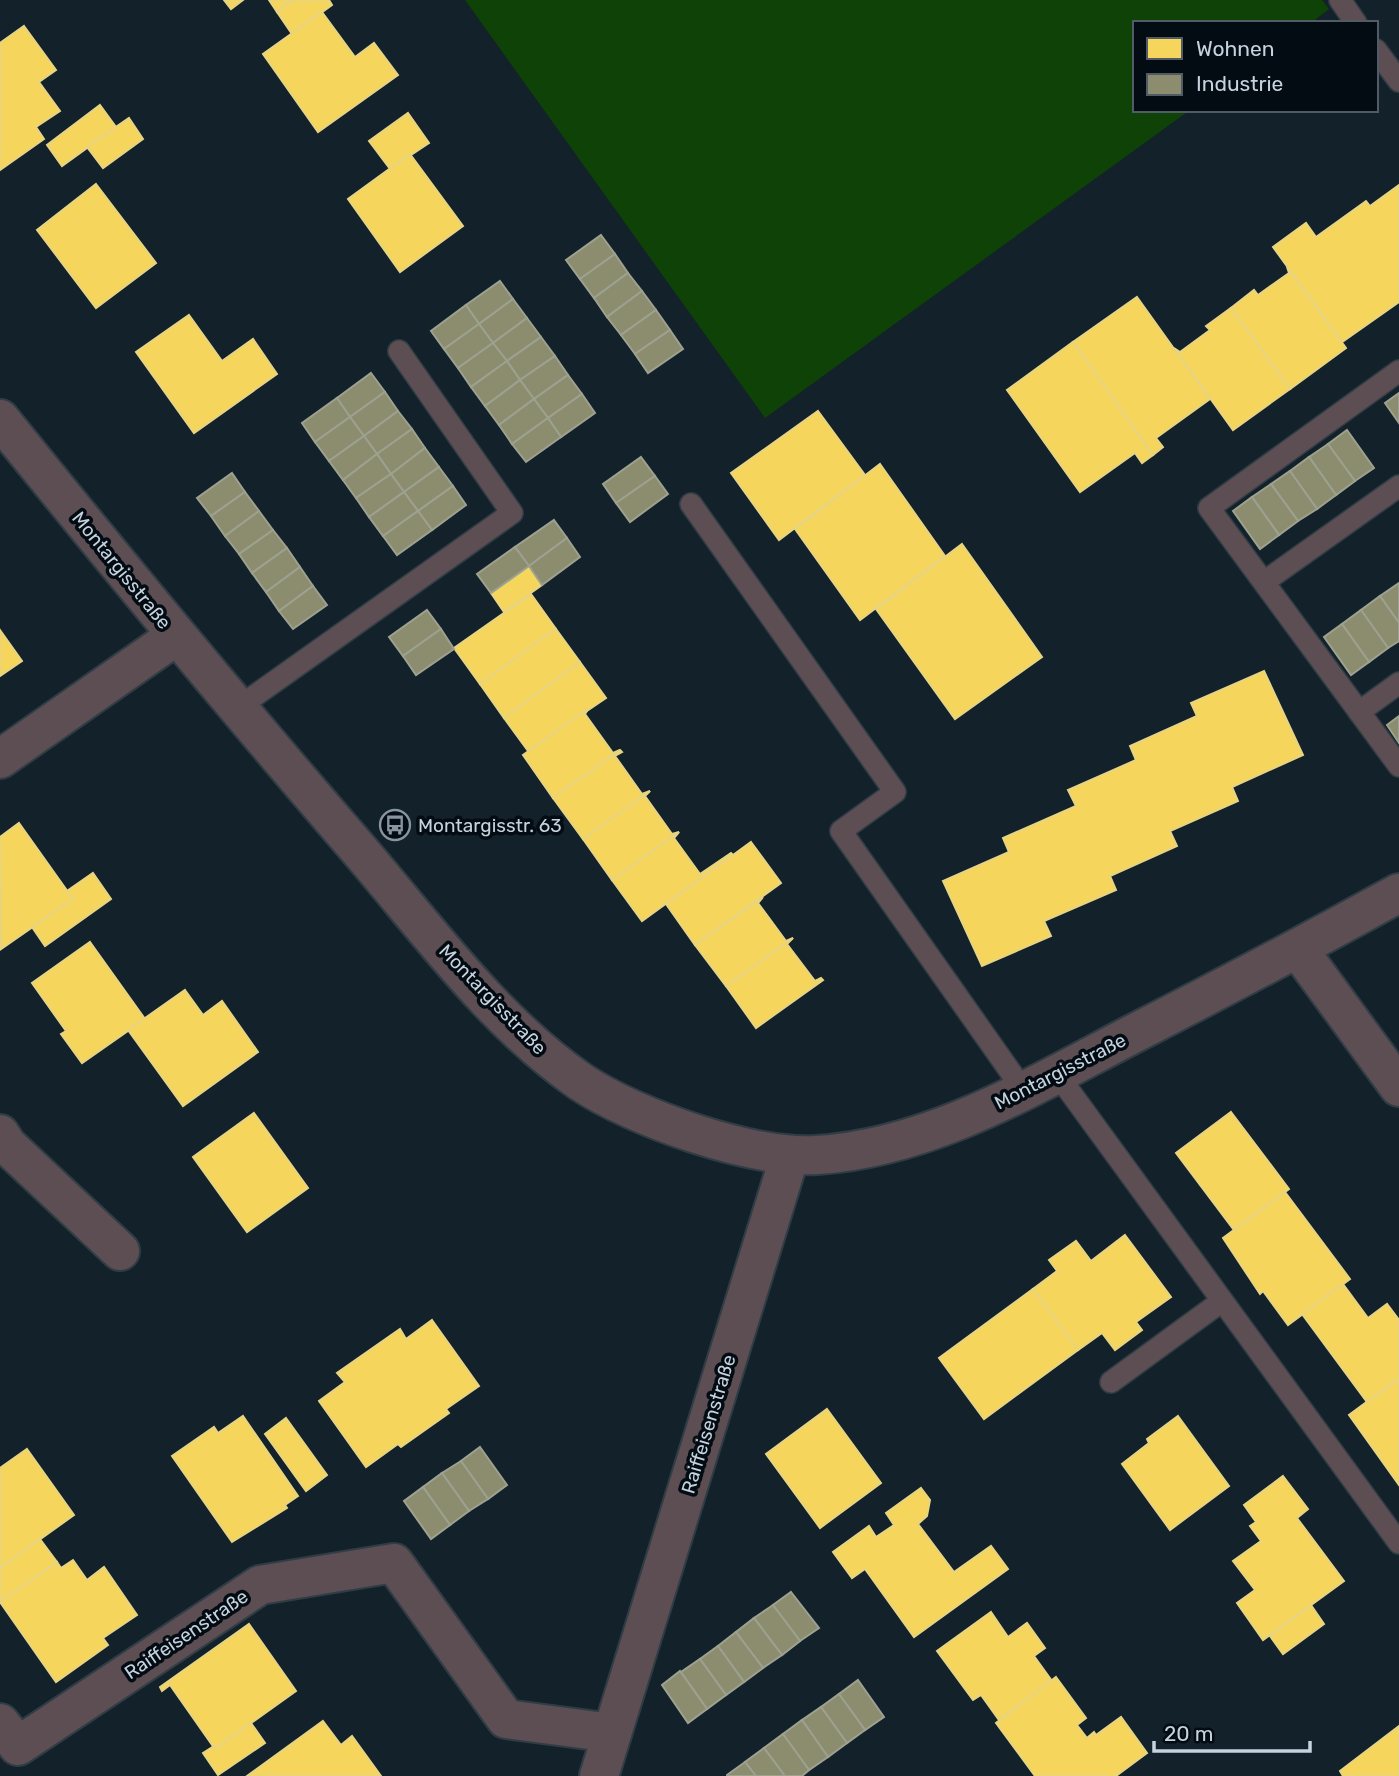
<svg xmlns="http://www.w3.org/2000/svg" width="1399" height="1776" viewBox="0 0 1399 1776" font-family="Rubik,sans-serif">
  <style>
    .green { fill: #0f4207 }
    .homes { fill: #f6d55c; stroke: #e7d483; stroke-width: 2 }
    .industry { fill: #8c8c6e; stroke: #9da190; stroke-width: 2 }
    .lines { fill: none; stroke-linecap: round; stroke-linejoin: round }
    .lane-casing { stroke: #313d45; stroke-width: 24 }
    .street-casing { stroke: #313d45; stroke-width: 42 }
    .lane { stroke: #5c4e53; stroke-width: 21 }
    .street { stroke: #5c4e53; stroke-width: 38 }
    .labels { text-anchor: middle; stroke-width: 7; stroke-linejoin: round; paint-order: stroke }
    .street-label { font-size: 19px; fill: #c5d3df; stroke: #030b13 }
    .poi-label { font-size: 19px; fill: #c5d3df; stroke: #030b13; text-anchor: start }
  </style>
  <rect width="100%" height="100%" fill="#13212a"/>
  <!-- green -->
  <path class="green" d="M465,0H1322L1329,9L1311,23H1135V110H1190L765,418Z"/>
  <!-- homes -->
  <g class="homes">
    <path d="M224,0H243L231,9Z"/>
    <path d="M269,0H292L277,12Z"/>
    <path d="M292,0H329L332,5L292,34L277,12Z"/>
    <path d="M322,12L355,57L374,43L398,75L318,132L263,54Z"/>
    <path d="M24,26L56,70L39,82L60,111L36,127L44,139L0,170V43Z"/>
    <path d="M100,105L116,127L62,166L47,145Z"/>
    <path d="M408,113L429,143L390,169L369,141Z"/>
    <path d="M129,118L143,139L103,168L87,147Z"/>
    <path d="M410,154L463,226L400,272L348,199Z"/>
    <path d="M96,184L156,263L96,308L37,230Z"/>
    <path d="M1399,185V302L1342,342L1273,247L1306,223L1316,237L1366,201L1370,206Z"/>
    <path d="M1287,267L1346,348L1290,389L1231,308L1254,290L1258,295L1289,273Z"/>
    <path d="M1137,297L1210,399L1156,438L1163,447L1153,455L1073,342Z"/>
    <path d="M1231,308L1290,389L1233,430L1174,348L1180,352L1210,330L1206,326Z"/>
    <path d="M189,315L222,361L253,339L277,374L194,433L136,352Z"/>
    <path d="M1073,342L1153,455L1142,463L1135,453L1080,492L1007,390Z"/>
    <path d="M818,411L865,475L779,540L731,473Z"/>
    <path d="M880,464L945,556L860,620L795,529Z"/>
    <path d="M962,544L1042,657L955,719L876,609Z"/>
    <path d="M529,566L542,585L504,612L491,593Z"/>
    <path d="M531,594L556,629L480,684L454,648Z"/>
    <path d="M556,629L580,662L504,718L480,684Z"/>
    <path d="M0,630L22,661L0,676Z"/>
    <path d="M580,662L606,698L528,751L504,718Z"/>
    <path d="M1264,671L1303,755L1232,787L1238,801L1170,831L1177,846L1110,876L1116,890L1044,921L1051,936L982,966L943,881L1009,852L1003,838L1076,806L1068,790L1136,760L1130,746L1197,716L1191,703Z"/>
    <path d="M589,708L585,714L613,753L620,750L553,798L523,755Z"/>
    <path d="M620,750L622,752L615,756L642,794L650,791L583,839L553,798Z"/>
    <path d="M650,791L645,796L672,834L679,832L612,880L583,839Z"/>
    <path d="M19,823L73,899L1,949L0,837Z"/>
    <path d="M679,832L674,838L700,874L731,853L733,855L642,921L612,880Z"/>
    <path d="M751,842L781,883L695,945L666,904Z"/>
    <path d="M93,873L111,899L45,946L32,927L73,899L67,891Z"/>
    <path d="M763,897L758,903L786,941L793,938L726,986L695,945Z"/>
    <path d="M793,938L787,944L815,981L821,978L823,980L756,1028L726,986Z"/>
    <path d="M90,942L145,1019L82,1063L61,1034L66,1031L32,983Z"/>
    <path d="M185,990L203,1015L222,1001L258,1052L183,1106L128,1030Z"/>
    <path d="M1231,1112L1289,1189L1234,1230L1176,1153Z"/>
    <path d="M254,1113L308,1188L247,1232L193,1157Z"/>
    <path d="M1285,1192L1350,1279L1288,1325L1263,1291L1260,1294L1223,1238Z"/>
    <path d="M1125,1235L1171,1297L1136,1322L1142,1330L1115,1350L1102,1333L1078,1350L1033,1289L1057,1271L1049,1260L1076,1241L1091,1261Z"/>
    <path d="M1343,1284L1368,1318L1387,1304L1399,1320V1378L1367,1402L1302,1314Z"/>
    <path d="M1033,1289L1078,1350L984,1419L939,1358Z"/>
    <path d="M432,1320L479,1386L446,1409L449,1413L401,1447L398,1444L366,1467L319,1401L345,1382L337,1373L400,1329L406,1339Z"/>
    <path d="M1399,1378V1485L1349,1415Z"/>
    <path d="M827,1409L881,1483L820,1528L766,1454Z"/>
    <path d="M243,1416L298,1496L285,1505L287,1508L232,1542L172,1456L214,1427L218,1433Z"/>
    <path d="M1178,1416L1229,1486L1170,1530L1122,1464L1149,1443L1147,1439Z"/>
    <path d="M286,1418L327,1475L306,1491L265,1434Z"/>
    <path d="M27,1449L74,1515L0,1568V1468Z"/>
    <path d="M1283,1476L1308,1509L1297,1518L1344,1581L1263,1640L1237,1603L1255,1590L1233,1561L1261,1541L1250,1526L1256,1522L1244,1505Z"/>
    <path d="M921,1488L930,1500L927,1516L918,1524L954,1572L991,1546L1008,1569L914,1637L865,1569L852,1578L833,1552L869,1526L876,1537L894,1525L886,1513Z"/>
    <path d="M40,1539L57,1562L0,1602V1568Z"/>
    <path d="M73,1560L87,1580L104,1567L137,1615L103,1638L108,1645L56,1682L0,1602L57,1562L61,1568Z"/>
    <path d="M1311,1605L1324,1624L1283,1654L1270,1636Z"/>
    <path d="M991,1612L1008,1637L1027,1623L1045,1648L1034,1656L1052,1681L999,1720L981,1695L973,1700L937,1651Z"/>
    <path d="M249,1624L296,1691L215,1749L170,1685L162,1691L160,1687Z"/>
    <path d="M1056,1677L1086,1718L1077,1725L1087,1738L1094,1732L1096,1735L1121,1717L1147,1753L1116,1776H1035L996,1723Z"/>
    <path d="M323,1721L341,1745L352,1736L381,1776H247Z"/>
    <path d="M251,1723L265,1743L218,1775L203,1753L214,1746L215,1749Z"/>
    <path d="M1399,1726V1776H1343L1340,1771Z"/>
  </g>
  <!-- industry -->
  <g class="industry">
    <path d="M601,235L615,254L580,279L566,260Z"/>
    <path d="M615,254L628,273L594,298L580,279Z"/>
    <path d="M628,273L642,291L607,317L594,298Z"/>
    <path d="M500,281L513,299L479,324L466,305Z"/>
    <path d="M642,291L656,310L621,335L607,317Z"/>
    <path d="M513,299L527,318L493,343L479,324Z"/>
    <path d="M466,305L479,324L444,349L431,331Z"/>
    <path d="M656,310L670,330L635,354L621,335Z"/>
    <path d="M527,318L541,337L507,361L493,343Z"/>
    <path d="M479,324L493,343L458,368L444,349Z"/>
    <path d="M670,330L683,349L648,373L635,354Z"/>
    <path d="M541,337L555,356L520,380L507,361Z"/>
    <path d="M493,343L507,361L471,387L458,368Z"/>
    <path d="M555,356L568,375L534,399L520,380Z"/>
    <path d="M507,361L520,380L485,406L471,387Z"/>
    <path d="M371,373L385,392L350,417L337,398Z"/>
    <path d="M568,375L582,394L548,418L534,399Z"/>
    <path d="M520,380L534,399L499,425L485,406Z"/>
    <path d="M385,392L398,411L364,436L350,417Z"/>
    <path d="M1399,393V423L1385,403Z"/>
    <path d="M582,394L595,413L561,437L548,418Z"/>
    <path d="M337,398L350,417L315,442L302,423Z"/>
    <path d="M534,399L548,418L512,444L499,425Z"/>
    <path d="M398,411L412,429L377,454L364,436Z"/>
    <path d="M350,417L364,436L329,461L315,442Z"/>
    <path d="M548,418L561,437L526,462L512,444Z"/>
    <path d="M412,429L425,448L391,474L377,454Z"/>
    <path d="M1347,430L1374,468L1355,481L1328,444Z"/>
    <path d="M364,436L377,454L343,480L329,461Z"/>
    <path d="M1328,444L1355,481L1336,495L1309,457Z"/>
    <path d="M425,448L439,467L404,492L391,474Z"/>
    <path d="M377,454L391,474L356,498L343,480Z"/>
    <path d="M641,457L655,476L616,503L603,484Z"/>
    <path d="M1309,457L1336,495L1317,509L1290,471Z"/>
    <path d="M439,467L453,486L418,511L404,492Z"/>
    <path d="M1290,471L1317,509L1298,521L1271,484Z"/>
    <path d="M232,473L245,492L211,516L197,498Z"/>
    <path d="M391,474L404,492L369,517L356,498Z"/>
    <path d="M655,476L668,494L630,522L616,503Z"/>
    <path d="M1271,484L1298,521L1279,535L1252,497Z"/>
    <path d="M453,486L466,505L432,530L418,511Z"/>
    <path d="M245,492L259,511L225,536L211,516Z"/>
    <path d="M404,492L418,511L383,536L369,517Z"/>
    <path d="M1252,497L1279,535L1260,549L1233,511Z"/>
    <path d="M259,511L273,530L239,554L225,536Z"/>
    <path d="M418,511L432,530L397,555L383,536Z"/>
    <path d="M554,520L567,538L529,566L515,547Z"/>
    <path d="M273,530L287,548L252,573L239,554Z"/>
    <path d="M567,538L580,557L542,585L529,566Z"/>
    <path d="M515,547L529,566L491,593L477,574Z"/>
    <path d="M287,548L300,567L266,592L252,573Z"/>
    <path d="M300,567L313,586L279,611L266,592Z"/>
    <path d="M1399,583V623L1380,596Z"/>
    <path d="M313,586L327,605L293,629L279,611Z"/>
    <path d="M1380,596L1399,623V641L1388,648L1361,610Z"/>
    <path d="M427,610L441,629L403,656L389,637Z"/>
    <path d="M1361,610L1388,648L1369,662L1342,624Z"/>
    <path d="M1342,624L1369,662L1351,675L1324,637Z"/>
    <path d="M441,629L454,649L416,675L403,656Z"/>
    <path d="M1399,716V743L1387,725Z"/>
    <path d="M480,1447L507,1485L488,1499L461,1461Z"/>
    <path d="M461,1461L488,1499L469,1511L442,1473Z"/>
    <path d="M442,1473L469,1511L450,1525L423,1487Z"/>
    <path d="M423,1487L450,1525L431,1539L404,1501Z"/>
    <path d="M791,1592L819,1628L800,1641L773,1605Z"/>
    <path d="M773,1605L800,1641L782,1655L754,1618Z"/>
    <path d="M754,1618L782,1655L763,1668L736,1632Z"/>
    <path d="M736,1632L763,1668L744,1682L718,1646Z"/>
    <path d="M718,1646L744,1682L726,1695L700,1659Z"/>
    <path d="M700,1659L726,1695L707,1709L681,1672Z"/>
    <path d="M680,1671L707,1709L688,1723L662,1685Z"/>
    <path d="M858,1680L884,1717L865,1730L839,1694Z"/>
    <path d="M839,1694L865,1730L847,1743L821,1707Z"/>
    <path d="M821,1707L847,1743L828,1757L802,1720Z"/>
    <path d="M802,1720L828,1757L809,1770L783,1734Z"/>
    <path d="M783,1734L809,1770L802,1776H785L764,1748Z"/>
    <path d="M764,1748L785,1776H756L745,1762Z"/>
    <path d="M745,1762L756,1776H727V1775Z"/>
  </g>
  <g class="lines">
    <!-- lane casing -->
    <g class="lane-casing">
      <g id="lane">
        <path d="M1340,0L1356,23"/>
        <path d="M1376,50L1399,81"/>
        <path d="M1399,371L1209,508L1399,766"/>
        <path d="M691,504L895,792L841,831L1024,1091"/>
        <path d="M1264,582L1399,486"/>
        <path d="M236,709L512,513L399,351"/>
        <path d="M1359,712L1399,683"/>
        <path d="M1057,1074L1399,1543"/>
        <path d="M1111,1382L1222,1301"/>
      </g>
    </g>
    <!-- street casing -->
    <g class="street-casing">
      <g id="street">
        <path d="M0,419C118,565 237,709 360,851C428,930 494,1022 581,1082C635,1118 752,1159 817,1155C930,1148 1033,1086 1131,1035C1221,989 1310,942 1399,893"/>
        <path d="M0,759L176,636"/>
        <path d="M1298,949L1399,1087"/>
        <path d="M0,1134L7,1145L120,1251"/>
        <path d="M0,1723L18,1746L260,1585L394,1563L506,1719L612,1733"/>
        <path d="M599,1776L790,1155"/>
      </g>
    </g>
    <!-- lane -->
    <use href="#lane" class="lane"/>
    <!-- street -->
    <use href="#street" class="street"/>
  </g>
  <!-- icons -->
  <defs>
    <g id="bus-ring" transform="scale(1.575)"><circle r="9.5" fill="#030b13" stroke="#8795a0" stroke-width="1.5"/><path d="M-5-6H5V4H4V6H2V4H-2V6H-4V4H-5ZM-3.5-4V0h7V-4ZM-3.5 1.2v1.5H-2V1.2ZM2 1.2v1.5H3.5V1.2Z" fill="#8795a0"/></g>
  </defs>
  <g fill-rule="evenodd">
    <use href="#bus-ring" x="395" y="825"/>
  </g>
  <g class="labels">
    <!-- street labels -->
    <g class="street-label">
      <text transform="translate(122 570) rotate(51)" y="7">Montargisstraße</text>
      <text transform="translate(493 999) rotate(46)" y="7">Montargisstraße</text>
      <text transform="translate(1060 1071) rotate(-27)" y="7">Montargisstraße</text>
      <text transform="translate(708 1424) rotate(-73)" y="7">Raiffeisenstraße</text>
      <text transform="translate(186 1634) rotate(-34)" y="7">Raiffeisenstraße</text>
    </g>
    <!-- poi labels -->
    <g class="poi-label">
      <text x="418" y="832">Montargisstr. 63</text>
    </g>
  </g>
  <!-- legend -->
  <rect x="1133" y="21" width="245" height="91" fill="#030b13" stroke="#515b65" stroke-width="2"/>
  <rect x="1147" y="38" width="35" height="21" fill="#f6d55c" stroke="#515b65" stroke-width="2"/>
  <text x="1196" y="56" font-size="21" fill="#c5d3df">Wohnen</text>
  <rect x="1147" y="74" width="35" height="21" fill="#8c8c6e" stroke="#515b65" stroke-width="2"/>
  <text x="1196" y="91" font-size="21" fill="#c5d3df">Industrie</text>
  <!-- scale -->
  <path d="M1154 1741v10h156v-10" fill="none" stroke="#c5d3df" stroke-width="3.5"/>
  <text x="1164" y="1741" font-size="21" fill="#c5d3df" stroke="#030b13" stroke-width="5" paint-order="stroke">20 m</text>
</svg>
